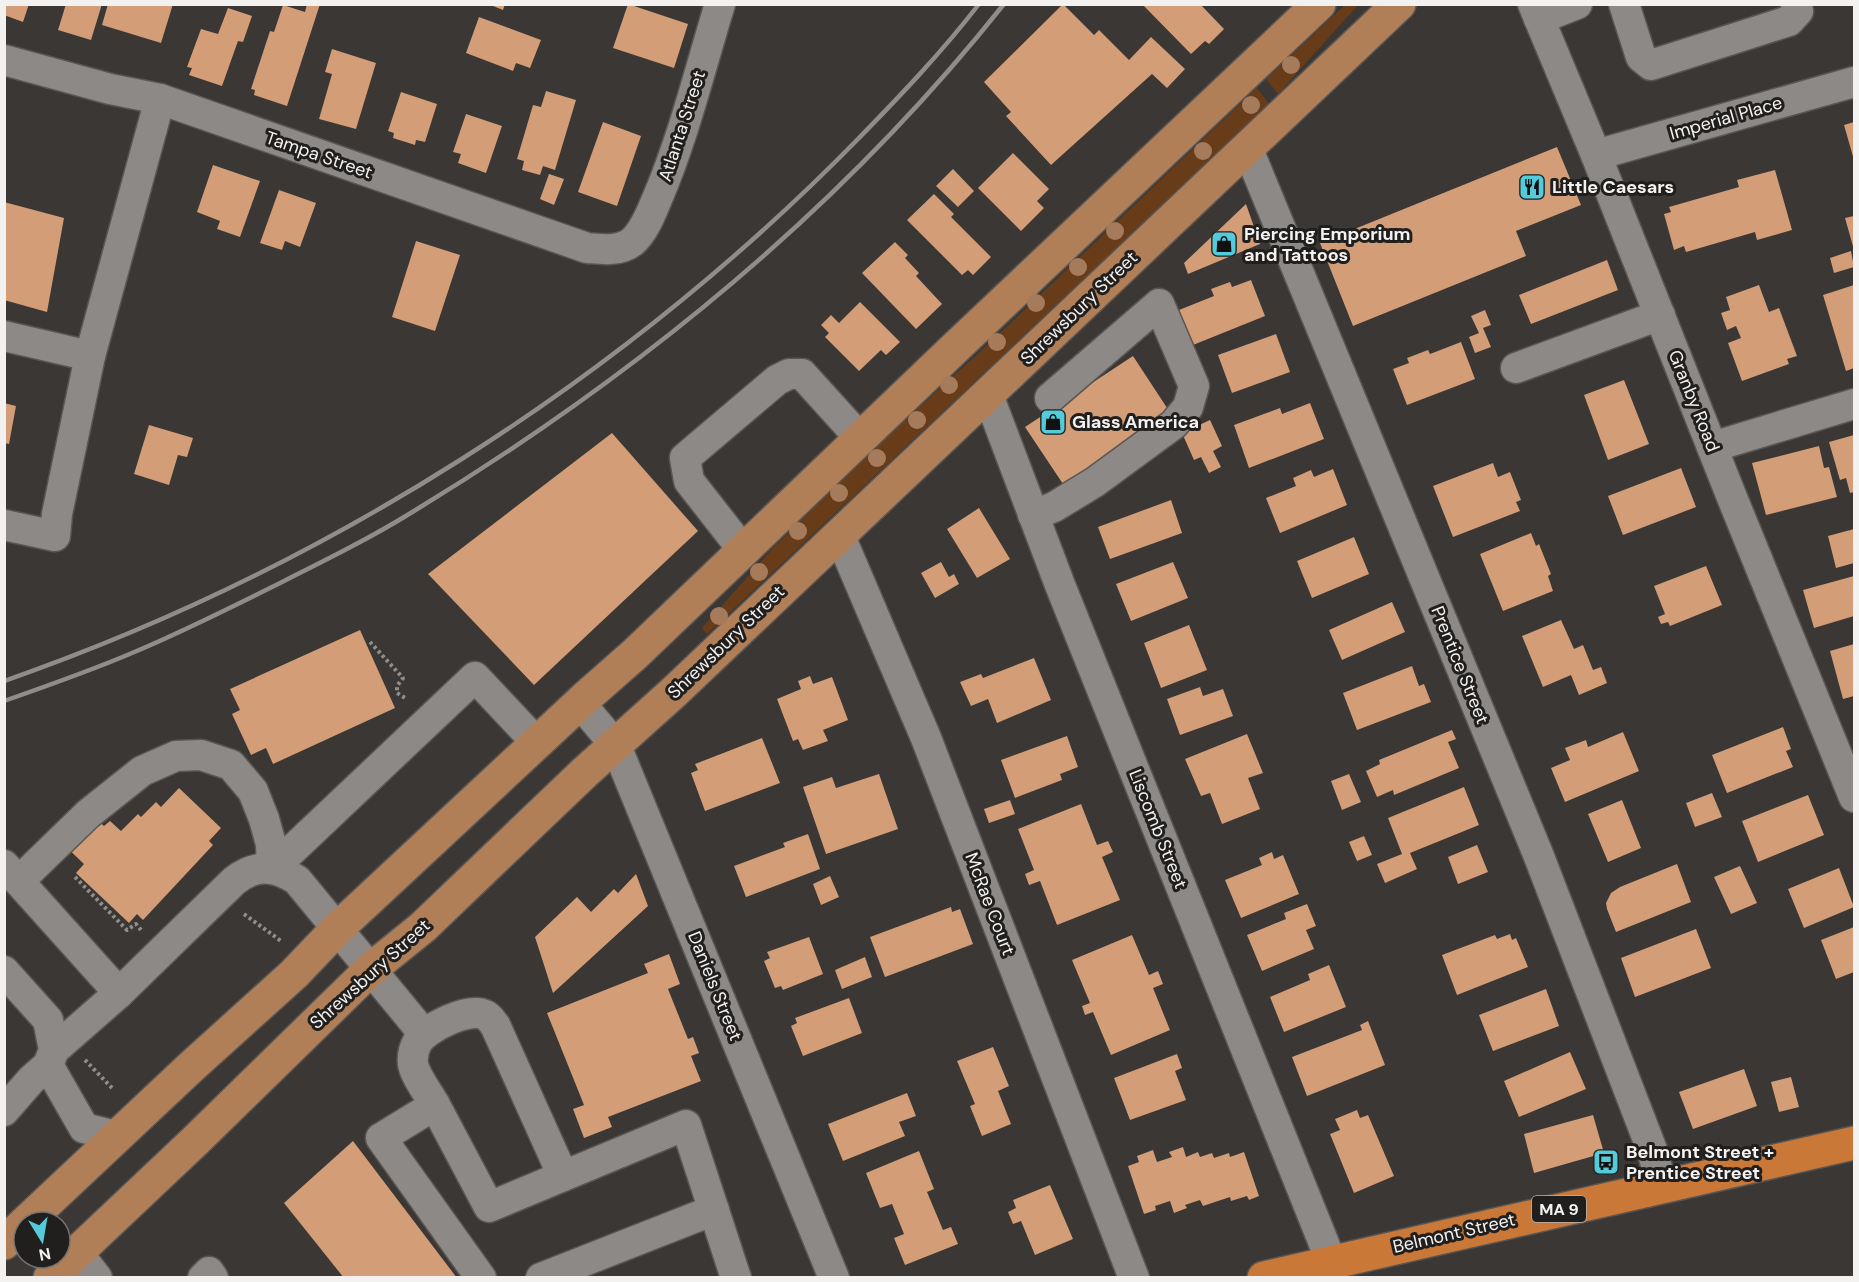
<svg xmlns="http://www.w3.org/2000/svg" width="1859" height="1282" viewBox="0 0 1859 1282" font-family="'DM Sans',sans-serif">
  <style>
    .green { fill: #683c19 }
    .building { fill: #d29d77 }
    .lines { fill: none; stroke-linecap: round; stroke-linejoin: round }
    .minor-casing { stroke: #585553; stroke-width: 33 }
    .major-casing { stroke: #585553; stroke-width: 36 }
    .highway-casing { stroke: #585553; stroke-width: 36 }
    .path { stroke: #918f8d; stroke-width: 4; stroke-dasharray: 3 3; stroke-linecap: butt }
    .minor { stroke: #8d8986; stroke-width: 30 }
    .major { stroke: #b17f57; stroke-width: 33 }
    .highway { stroke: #c97838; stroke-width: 33 }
    .rail { stroke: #8f8d8a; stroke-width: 4.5 }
    .tree { fill: #a67b5c }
    .labels { text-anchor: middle; stroke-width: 6; stroke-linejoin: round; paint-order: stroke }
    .shield { fill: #201f1d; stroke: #b4b3b1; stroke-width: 1.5 }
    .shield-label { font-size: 16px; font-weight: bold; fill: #f4f2f1 }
    .street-label { font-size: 18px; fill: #f4f2f1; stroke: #201f1d }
    .poi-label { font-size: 18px; font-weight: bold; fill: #f4f2f1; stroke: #201f1d; text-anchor: start }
  </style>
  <rect width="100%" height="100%" fill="#3a3734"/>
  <!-- green -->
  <g class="green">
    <path d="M1345,5H1358L1278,94L1266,79Z"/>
    <path d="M1257,88L1269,104L707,634L702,628L774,547L876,447L997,336Z"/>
  </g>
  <!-- building -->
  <g class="building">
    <path d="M4,4H29L23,22L4,15Z"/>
    <path d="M66,4H102L91,40L58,30Z"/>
    <path d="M108,4H173L161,43L102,25Z"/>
    <path d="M307,4H320L287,106L254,95L255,90L251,89L270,31L274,32L283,5L305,12Z"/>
    <path d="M488,4H505L503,10Z"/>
    <path d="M628,4L688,24L674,68L613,48Z"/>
    <path d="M1063,4L1094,35L1099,30L1129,60L1151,37L1185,69L1167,88L1152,74L1051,165L1006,116L1011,112L984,82Z"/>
    <path d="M1142,4H1200L1224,29L1209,44L1205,41L1191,54Z"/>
    <path d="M228,8L252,16L243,42L238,41L222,86L189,75L192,68L187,67L201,29L218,34Z"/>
    <path d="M479,17L541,40L530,68L516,63L513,71L466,53Z"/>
    <path d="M332,49L376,63L356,129L319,119L332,74L325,72Z"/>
    <path d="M546,91L576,100L555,170L543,166L540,175L522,170L524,161L517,159L533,105L541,107Z"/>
    <path d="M401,92L437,104L425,142L416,140L415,145L393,138L394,133L388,131Z"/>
    <path d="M466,114L502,126L486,173L458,163L461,154L453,152Z"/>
    <path d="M603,122L641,136L617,206L578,192Z"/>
    <path d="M1854,122V160L1844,125Z"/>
    <path d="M1557,147L1581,205L1516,231L1526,256L1353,326L1320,243Z"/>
    <path d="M1013,153L1049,189L1037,201L1044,208L1021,231L978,188Z"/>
    <path d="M213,165L260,181L240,237L217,229L220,221L197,212Z"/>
    <path d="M953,169L974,191L958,207L936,186Z"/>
    <path d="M1775,170L1792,230L1757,240L1755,232L1686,252L1684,246L1674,250L1664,214L1671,212L1669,207L1739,187L1737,180Z"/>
    <path d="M549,174L564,179L554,205L540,199Z"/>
    <path d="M279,190L316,203L300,247L285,241L282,250L260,243Z"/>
    <path d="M934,194L954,214L951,217L991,257L973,275L968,270L962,275L907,220Z"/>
    <path d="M4,202L64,218L47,312L4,300Z"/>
    <path d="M1246,204L1260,244L1188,274L1184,263Z"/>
    <path d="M1854,216V250L1845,218Z"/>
    <path d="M416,241L460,255L435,331L392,317Z"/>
    <path d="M895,242L908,255L905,258L919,273L916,276L942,304L916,329L862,273Z"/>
    <path d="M1851,251L1854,267L1834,273L1830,258Z"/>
    <path d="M1607,260L1618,290L1531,324L1519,295Z"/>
    <path d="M1251,280L1265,316L1193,345L1179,310L1214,296L1211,289L1230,282L1232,287Z"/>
    <path d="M1759,285L1769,312L1779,308L1797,356L1787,359L1789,364L1742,381L1728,343L1741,338L1736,326L1727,330L1721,313L1730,310L1726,297Z"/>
    <path d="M1854,285V368L1846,371L1823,295Z"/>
    <path d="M860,302L900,342L886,355L881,350L859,371L825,337L829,333L821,325L831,315L839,323Z"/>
    <path d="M1485,310L1491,325L1483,328L1491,347L1475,353L1469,337L1479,333L1471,316Z"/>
    <path d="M1276,334L1290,372L1232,393L1218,355Z"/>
    <path d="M1461,342L1475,379L1407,405L1393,369L1409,363L1407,358L1428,350L1430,354Z"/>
    <path d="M1133,356L1173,417L1065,487L1025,427Z"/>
    <path d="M1624,380L1649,444L1608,460L1584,395Z"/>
    <path d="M4,403L16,406L9,444L4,443Z"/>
    <path d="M1310,403L1324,439L1249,468L1234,425L1280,408L1282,414Z"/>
    <path d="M1210,420L1222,446L1213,451L1221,467L1209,473L1201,457L1194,460L1182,433Z"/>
    <path d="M149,425L193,438L187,457L178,455L169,485L134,474Z"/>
    <path d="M612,433L698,531L534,685L428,574Z"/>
    <path d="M1854,435V492L1850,493L1846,478L1840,480L1829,442Z"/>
    <path d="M1819,446L1824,468L1829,467L1837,497L1766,515L1752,463Z"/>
    <path d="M1493,463L1498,477L1510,472L1521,500L1516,502L1520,511L1453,537L1433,486Z"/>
    <path d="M1681,468L1696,507L1623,535L1608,496Z"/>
    <path d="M1333,469L1347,505L1280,533L1266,498L1296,486L1293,478L1311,470L1314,477Z"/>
    <path d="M1171,500L1182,533L1110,559L1098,527Z"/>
    <path d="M979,508L1010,559L977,578L947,529Z"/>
    <path d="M1854,529V563L1836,568L1828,536Z"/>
    <path d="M1531,533L1536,546L1539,544L1551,574L1548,576L1553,591L1503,611L1480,554Z"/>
    <path d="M1354,537L1369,574L1312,598L1297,561Z"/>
    <path d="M941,562L949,577L954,574L959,584L935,598L921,573Z"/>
    <path d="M1173,562L1188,598L1131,621L1116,584Z"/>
    <path d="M1706,566L1722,605L1670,626L1668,622L1661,624L1658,617L1665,614L1654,586Z"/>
    <path d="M1854,576V616L1814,628L1803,590Z"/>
    <path d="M1392,602L1405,632L1342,660L1329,630Z"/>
    <path d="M1561,620L1574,649L1583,645L1593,670L1601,667L1607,683L1579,695L1571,675L1543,687L1522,636Z"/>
    <path d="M1189,625L1207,670L1161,688L1144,643Z"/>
    <path d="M360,630L395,708L273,764L266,748L251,755L232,714L240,710L230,689Z"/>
    <path d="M1854,644V696L1843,699L1830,651Z"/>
    <path d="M1034,658L1051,700L997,723L988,699L971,706L960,682L981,674L983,678Z"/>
    <path d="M1412,666L1419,686L1424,684L1431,702L1357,730L1343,693Z"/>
    <path d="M810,676L813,684L832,677L848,720L823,730L828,741L803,750L798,739L793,741L777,699L801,689L798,681Z"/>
    <path d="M1200,687L1203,696L1223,689L1233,716L1180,735L1167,699Z"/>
    <path d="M1783,727L1791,749L1786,751L1793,767L1727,793L1712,755Z"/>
    <path d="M1452,730L1456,739L1448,742L1459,768L1394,795L1393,790L1377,797L1366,771L1380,764L1379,760Z"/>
    <path d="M1623,732L1639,771L1565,802L1551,768L1570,760L1565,748L1586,740L1588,747Z"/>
    <path d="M1247,734L1263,773L1248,778L1260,809L1222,824L1210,793L1201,796L1185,759Z"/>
    <path d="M1067,736L1078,767L1060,774L1062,780L1015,798L1001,760Z"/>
    <path d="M762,738L780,783L705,811L691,773L698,770L695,764Z"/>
    <path d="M879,774L898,829L826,854L803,787L832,777L836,788Z"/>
    <path d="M1349,774L1361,802L1342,810L1331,781Z"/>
    <path d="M1464,787L1479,825L1410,853L1417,869L1385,883L1377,864L1402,854L1388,818Z"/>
    <path d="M179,788L221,828L209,841L213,845L143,920L137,914L129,923L76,873L84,864L64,845L92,815L104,826L110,821L121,831L138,814L141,817L156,802L161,807Z"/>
    <path d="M1712,793L1722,817L1695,827L1686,803Z"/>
    <path d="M1808,795L1824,835L1758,862L1742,821Z"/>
    <path d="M1010,800L1015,814L989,823L984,809Z"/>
    <path d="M1622,800L1641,848L1608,862L1588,814Z"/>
    <path d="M1081,804L1097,845L1108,841L1113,852L1102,857L1120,900L1057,925L1040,881L1029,885L1025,874L1034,870L1018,829Z"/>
    <path d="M808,834L820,869L746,897L734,866L785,847L783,843Z"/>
    <path d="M1364,836L1372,855L1357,861L1349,842Z"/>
    <path d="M1477,845L1488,872L1458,884L1448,857Z"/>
    <path d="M1272,852L1274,859L1283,855L1299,894L1241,918L1225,880L1262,865L1259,858Z"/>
    <path d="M1677,864L1691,902L1616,932L1607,909L1606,903L1611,893L1620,887Z"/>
    <path d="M1740,866L1757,903L1731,914L1714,877Z"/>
    <path d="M1839,868L1854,907L1804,928L1788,889Z"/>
    <path d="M636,874L648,906L553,993L535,937L577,897L591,912L614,889L618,893Z"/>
    <path d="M830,876L839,897L821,905L813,884Z"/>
    <path d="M1307,904L1316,926L1306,930L1314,949L1262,971L1247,935L1286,919L1284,913Z"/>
    <path d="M951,907L952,912L960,909L973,944L885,977L870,937Z"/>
    <path d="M1854,927V972L1836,979L1821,940Z"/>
    <path d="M1696,929L1711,968L1635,997L1621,958Z"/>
    <path d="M1510,934L1512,940L1516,938L1528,967L1457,995L1442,955L1495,935L1497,939Z"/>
    <path d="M1132,935L1149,975L1158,971L1163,984L1153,988L1170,1030L1111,1055L1093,1012L1085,1015L1082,1006L1090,1003L1072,960Z"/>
    <path d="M809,937L823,974L783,990L781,986L775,988L764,961L770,958L767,952Z"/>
    <path d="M669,954L680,984L668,989L688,1039L693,1037L699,1053L691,1056L701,1081L608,1117L612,1127L584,1138L573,1109L584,1105L547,1013L648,973L644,964Z"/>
    <path d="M865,957L872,977L842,989L835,970Z"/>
    <path d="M1329,965L1346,1007L1284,1032L1270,997L1310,980L1308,974Z"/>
    <path d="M1546,989L1559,1026L1493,1051L1479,1015Z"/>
    <path d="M849,998L862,1033L803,1056L791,1026L797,1023L795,1018Z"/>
    <path d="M1368,1021L1385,1065L1307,1096L1292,1057L1362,1030L1360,1025Z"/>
    <path d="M993,1047L1009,1086L998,1091L1011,1124L982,1136L970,1106L975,1104L957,1061Z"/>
    <path d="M1570,1052L1586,1089L1519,1117L1504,1081Z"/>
    <path d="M1177,1054L1182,1068L1175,1071L1186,1100L1130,1120L1114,1078Z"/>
    <path d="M1744,1069L1757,1106L1693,1129L1679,1092Z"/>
    <path d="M1791,1077L1799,1107L1779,1112L1771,1082Z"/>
    <path d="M907,1093L916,1116L899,1122L905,1136L843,1161L828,1124Z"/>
    <path d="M1357,1110L1360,1118L1368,1115L1394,1176L1354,1193L1330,1134L1340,1130L1335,1119Z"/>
    <path d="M1593,1115L1604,1153L1534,1173L1524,1134Z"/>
    <path d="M353,1141L457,1278H344L284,1203Z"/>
    <path d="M1183,1147L1186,1157L1198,1152L1200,1157L1212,1153L1214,1158L1229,1153L1230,1157L1244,1152L1259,1196L1249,1200L1247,1196L1231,1201L1230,1197L1203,1206L1200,1200L1185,1205L1187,1208L1174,1213L1170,1201L1155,1206L1156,1210L1144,1214L1128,1166L1139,1162L1137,1156L1153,1150L1157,1162L1172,1157L1169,1152Z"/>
    <path d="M919,1151L934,1189L927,1192L943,1230L951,1227L958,1244L905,1265L894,1238L904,1234L892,1204L880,1208L866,1173Z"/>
    <path d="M1050,1185L1073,1239L1035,1255L1021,1221L1013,1224L1008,1212L1016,1208L1013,1200Z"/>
  </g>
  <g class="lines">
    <!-- minor casing -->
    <g class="minor-casing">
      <g id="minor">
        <path d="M1533,4L1596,155L1731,495L1854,797"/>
        <path d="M1624,4L1641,57L1651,65L1789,21L1798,11L1796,4"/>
        <path d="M1539,19L1577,4"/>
        <path d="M4,60L110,89L160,99L587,248C601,249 619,252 632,242C644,232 651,213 657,199C684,136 700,69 720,4"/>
        <path d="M1247,147L1538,854L1652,1150L1662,1186"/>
        <path d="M1596,155L1854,82"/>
        <path d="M4,336L90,356L57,514L55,536L4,525"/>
        <path d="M90,356L160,99"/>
        <path d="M1516,368L1660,315"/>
        <path d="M988,395L1060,585L1331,1261"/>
        <path d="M1712,447L1854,404"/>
        <path d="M1033,515L1054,507L1095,482L1174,424L1188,407L1194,386L1159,304L1050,398"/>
        <path d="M839,534L926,738L1134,1278"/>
        <path d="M743,550L689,481L685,458L777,380L789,374H802L860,438"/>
        <path d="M580,703L616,746L834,1278"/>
        <path d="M4,865L119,993"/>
        <path d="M272,869L475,677L537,743"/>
        <path d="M19,881L88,814L142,771L176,756L201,755L231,765L253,791L264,819L271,844L272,869"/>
        <path d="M4,971L48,1020L54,1050L48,1065L31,1080L4,1111"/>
        <path d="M54,1050L119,993L234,881C255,864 274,865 297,880L424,1034"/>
        <path d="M48,1065L84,1128L116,1136"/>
        <path d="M435,1105L489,1207L686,1125L736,1278"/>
        <path d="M77,1252L97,1278"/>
        <path d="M203,1278L209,1272L213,1278"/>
        <path d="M481,1278L381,1138L435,1105C429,1094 415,1076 413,1064C412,1056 414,1048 418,1041C429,1027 468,1007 485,1015C490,1017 492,1022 495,1025L563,1176"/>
        <path d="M541,1278L714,1210"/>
      </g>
    </g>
    <!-- major casing -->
    <g class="major-casing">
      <g id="major">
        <path d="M26,1222L191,1067L294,974L337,929L585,698L635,654L957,346L1319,4"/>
        <path d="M4,1243L24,1224"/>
        <path d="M50,1278L195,1141L371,969L423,927L584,773L674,692L1399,4"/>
      </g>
    </g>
    <!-- highway casing -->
    <g class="highway-casing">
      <path id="highway" d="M1264,1278L1854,1143"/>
    </g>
    <!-- path -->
    <g class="path">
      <path d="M370,642L403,678L397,686V693L407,699"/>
      <path d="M75,877L127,930L136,924L141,930"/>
      <path d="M244,914L281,941"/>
      <path d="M85,1060L112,1088"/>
    </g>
    <!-- minor -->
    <use href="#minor" class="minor"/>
    <!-- major -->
    <use href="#major" class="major"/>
    <!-- highway -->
    <use href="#highway" class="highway"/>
    <!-- rail -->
    <g class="rail">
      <path d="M4,681C323,570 622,380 858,139C900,96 942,52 979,4"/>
      <path d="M4,701C47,686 90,671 132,653C180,633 226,610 272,587C320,563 369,539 414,511C636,376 842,208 1004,4"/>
    </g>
  </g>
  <!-- trees -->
  <g class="tree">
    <circle cx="1291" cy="65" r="9"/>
    <circle cx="1251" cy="105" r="9"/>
    <circle cx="1203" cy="151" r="9"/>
    <circle cx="1115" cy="231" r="9"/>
    <circle cx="1078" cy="267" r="9"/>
    <circle cx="1036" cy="303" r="9"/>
    <circle cx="997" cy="342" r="9"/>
    <circle cx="949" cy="385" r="9"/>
    <circle cx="917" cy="420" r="9"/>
    <circle cx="877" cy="458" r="9"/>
    <circle cx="839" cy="493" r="9"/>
    <circle cx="798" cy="531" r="9"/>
    <circle cx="759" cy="572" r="9"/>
    <circle cx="719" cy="616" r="9"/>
  </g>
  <!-- icons -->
  <defs>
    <g id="restaurant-square" transform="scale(1.35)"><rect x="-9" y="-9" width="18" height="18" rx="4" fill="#53cbdb" stroke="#201f1d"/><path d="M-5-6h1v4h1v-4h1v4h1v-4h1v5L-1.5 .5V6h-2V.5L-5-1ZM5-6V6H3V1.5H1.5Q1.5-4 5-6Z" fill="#111"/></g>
    <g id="shop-square" transform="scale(1.35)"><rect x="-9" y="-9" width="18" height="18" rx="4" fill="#53cbdb" stroke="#201f1d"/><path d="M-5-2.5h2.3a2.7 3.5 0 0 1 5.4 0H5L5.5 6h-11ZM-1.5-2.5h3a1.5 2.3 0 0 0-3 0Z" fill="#111"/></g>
    <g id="bus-square" transform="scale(1.35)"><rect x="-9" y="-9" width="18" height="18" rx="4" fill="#53cbdb" stroke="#201f1d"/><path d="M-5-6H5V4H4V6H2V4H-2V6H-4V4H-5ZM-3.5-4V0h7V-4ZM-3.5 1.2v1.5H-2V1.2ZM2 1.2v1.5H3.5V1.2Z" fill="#111"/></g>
  </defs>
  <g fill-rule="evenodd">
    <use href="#restaurant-square" x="1532" y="187"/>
    <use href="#shop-square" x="1224" y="244"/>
    <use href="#shop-square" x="1053" y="422"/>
    <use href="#bus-square" x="1606" y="1162"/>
  </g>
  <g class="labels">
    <!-- shield labels -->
    <rect class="shield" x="1532" y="1196" width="54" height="26" rx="4.5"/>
    <g class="shield-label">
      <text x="1559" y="1215">MA 9</text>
    </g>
    <!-- street labels -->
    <g class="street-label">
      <text transform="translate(1726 118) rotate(-16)" y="6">Imperial Place</text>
      <text transform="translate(682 126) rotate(-72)" y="6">Atlanta Street</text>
      <text transform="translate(319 155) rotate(19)" y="6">Tampa Street</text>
      <text transform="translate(1079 308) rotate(-44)" y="6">Shrewsbury Street</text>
      <text transform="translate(1694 401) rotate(68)" y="6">Granby Road</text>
      <text transform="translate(726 642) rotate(-44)" y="6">Shrewsbury Street</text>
      <text transform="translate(1460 665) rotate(68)" y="6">Prentice Street</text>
      <text transform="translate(1158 829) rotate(68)" y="6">Liscomb Street</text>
      <text transform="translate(990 904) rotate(69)" y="6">McRae Court</text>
      <text transform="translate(370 974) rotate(-42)" y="6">Shrewsbury Street</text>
      <text transform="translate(715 986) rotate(68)" y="6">Daniels Street</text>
      <text transform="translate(1454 1233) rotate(-13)" y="6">Belmont Street</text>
    </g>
    <!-- poi labels -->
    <g class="poi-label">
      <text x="1552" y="193">Little Caesars</text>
      <text x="1244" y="240">Piercing Emporium<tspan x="1244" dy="21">and Tattoos</tspan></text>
      <text x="1072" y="428">Glass America</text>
      <text x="1626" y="1158">Belmont Street +<tspan x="1626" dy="21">Prentice Street</tspan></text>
    </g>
  </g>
  <!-- border -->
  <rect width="1859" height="1282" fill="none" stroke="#f4f2f1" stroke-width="12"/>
  <!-- north arrow -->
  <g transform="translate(42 1240) rotate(169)"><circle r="28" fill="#201f1d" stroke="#757372" stroke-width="1.5"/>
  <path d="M0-4.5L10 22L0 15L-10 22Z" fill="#53cbdb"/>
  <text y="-9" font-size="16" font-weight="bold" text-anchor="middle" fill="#f4f2f1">N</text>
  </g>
</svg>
